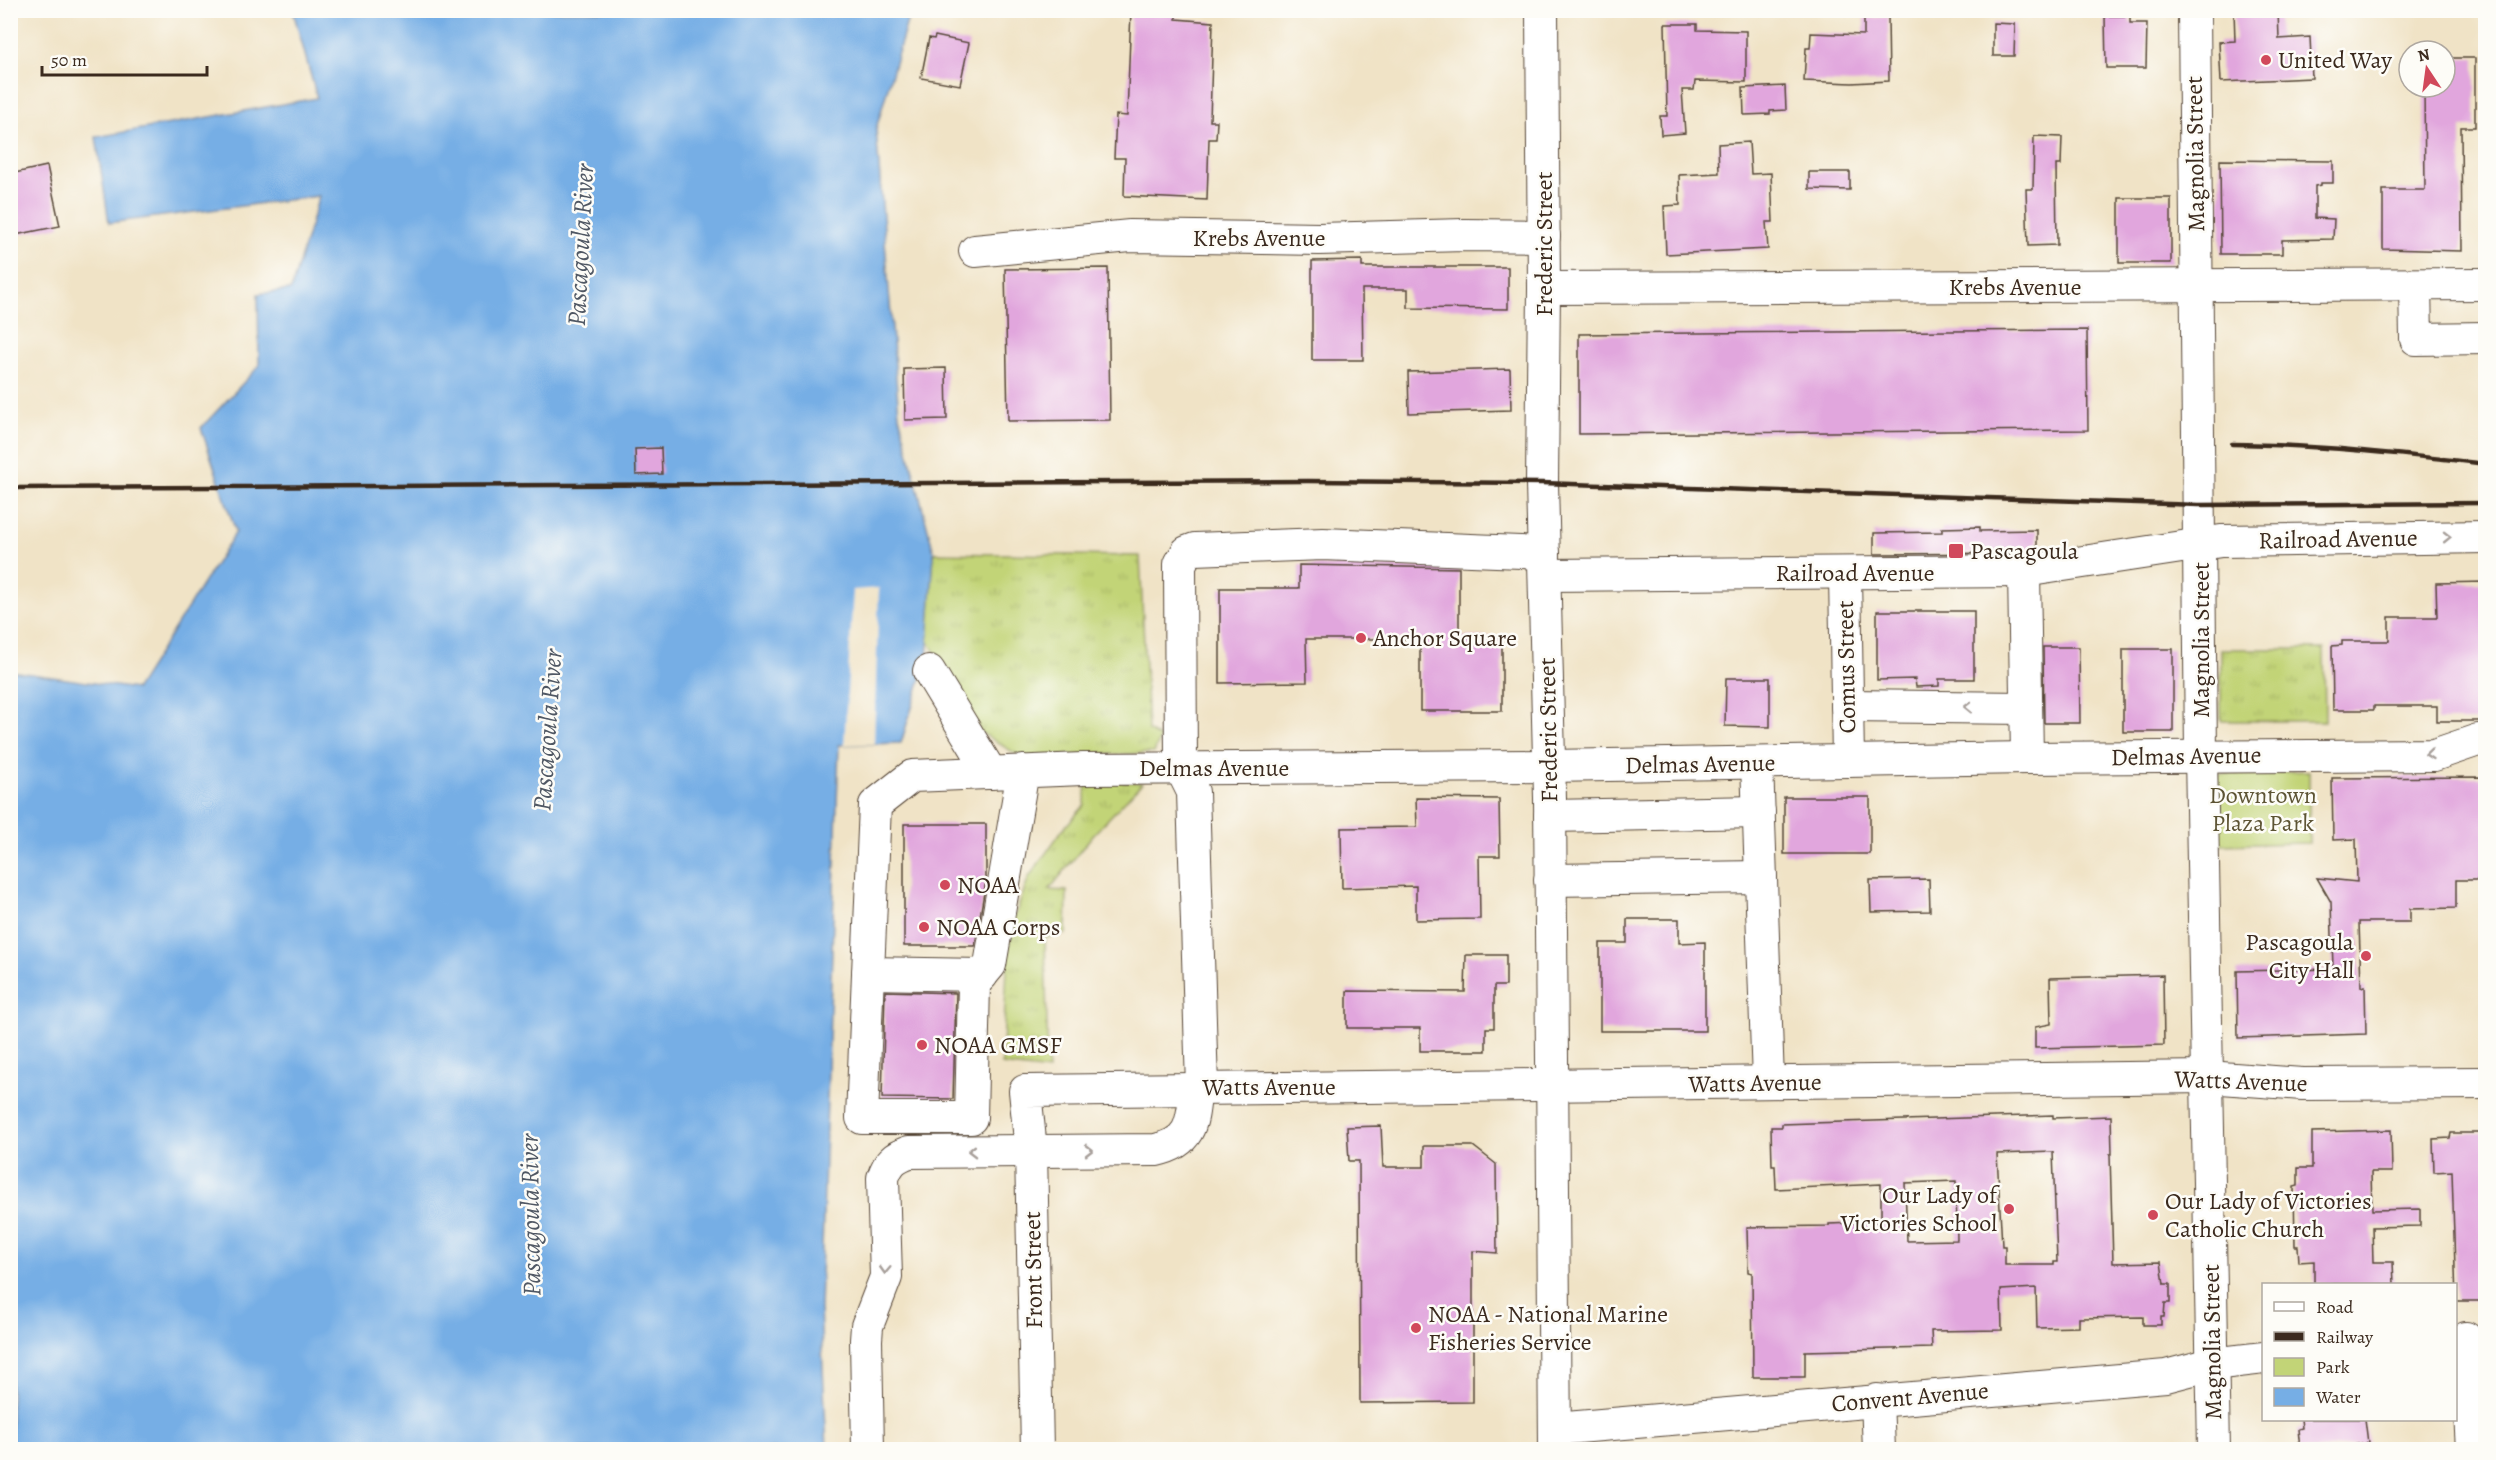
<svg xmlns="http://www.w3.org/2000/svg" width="2496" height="1460" viewBox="0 0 2496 1460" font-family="Alegreya,serif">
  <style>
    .grass { fill: url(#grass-tufts); stroke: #7e7f4a; stroke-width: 1.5 }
    .green { fill: #c2d477; stroke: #7e7f4a; stroke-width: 1.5 }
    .water { fill: #76aee5; stroke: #586c82; stroke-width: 1.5 }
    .pier { fill: #f0e3c6 }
    .building { fill: #e1a6dd; fill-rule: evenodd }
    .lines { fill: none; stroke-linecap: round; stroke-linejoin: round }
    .minor-casing { stroke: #564637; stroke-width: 34 }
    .minor { stroke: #fff; stroke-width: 32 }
    .rail { stroke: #3b2a1e; stroke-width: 4.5 }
    .oneway { stroke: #a79f9a }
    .poi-dot { fill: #d1495b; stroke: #fdfcf7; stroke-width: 2 }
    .labels { text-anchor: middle; stroke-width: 5; stroke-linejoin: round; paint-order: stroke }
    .poi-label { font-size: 24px; fill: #3b2a1e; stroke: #fdfcf7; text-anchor: start }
    .street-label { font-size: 24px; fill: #3b2a1e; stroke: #fdfcf7 }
    .park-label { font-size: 24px; fill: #5d5434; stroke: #fdfcf7 }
    .water-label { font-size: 26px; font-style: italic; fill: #505864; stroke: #fdfcf7 }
  </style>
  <defs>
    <pattern id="grass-tufts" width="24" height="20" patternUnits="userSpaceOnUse" patternTransform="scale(1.5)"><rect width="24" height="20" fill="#c2d477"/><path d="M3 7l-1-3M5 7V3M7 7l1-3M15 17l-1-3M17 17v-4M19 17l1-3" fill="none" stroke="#a8b666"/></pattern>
  </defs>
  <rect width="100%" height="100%" fill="#fdfcf7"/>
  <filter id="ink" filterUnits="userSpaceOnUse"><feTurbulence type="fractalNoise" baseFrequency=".0167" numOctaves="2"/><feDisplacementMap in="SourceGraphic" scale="12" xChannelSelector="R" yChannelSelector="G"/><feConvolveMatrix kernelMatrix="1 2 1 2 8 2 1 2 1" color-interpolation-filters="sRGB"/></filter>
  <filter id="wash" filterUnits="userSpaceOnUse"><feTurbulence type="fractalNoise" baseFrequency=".008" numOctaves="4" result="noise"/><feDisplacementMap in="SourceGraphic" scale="24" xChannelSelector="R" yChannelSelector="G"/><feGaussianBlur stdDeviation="1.35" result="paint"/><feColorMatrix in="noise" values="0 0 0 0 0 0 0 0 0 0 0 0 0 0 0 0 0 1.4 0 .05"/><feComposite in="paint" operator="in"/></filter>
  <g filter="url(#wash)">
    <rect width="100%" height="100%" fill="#f0e3c6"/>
    <!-- grass -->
    <g class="grass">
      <path d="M934,553L1140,556L1148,731L1160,738L1154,753L1021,757L980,732L928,640Z"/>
      <path d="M2221,649H2324L2325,721H2221Z"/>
      <path d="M1086,779L1142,783L1092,836L1049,890L1067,891L1066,934L1045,938L1048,1071L1002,1065L1007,969L1011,927L1029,877L1063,829L1085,805Z"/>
    </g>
    <!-- green -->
    <path class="green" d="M2309,771V843L2217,845L2216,774Z"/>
    <!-- water -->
    <path class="water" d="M293,11H910L876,129L899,415L934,553L927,659L901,743L839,745L820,1308L827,1449L11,1450V671L136,689L236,532L201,428L259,366L258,294L291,290L319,196L109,223L96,137L317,98Z"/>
    <!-- pier -->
    <path class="pier" d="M879,588L874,744L844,745L853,590Z"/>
    <g id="blocks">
      <!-- building -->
      <g class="building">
        <path d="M1131,10L1176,12V19L1213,22L1210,121H1217L1216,139H1209L1207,200L1124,196L1125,158H1114L1116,115L1127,116Z"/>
        <path d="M2234,10H2278L2279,39L2310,37L2312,78L2221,82L2219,42L2235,41Z"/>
        <path d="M2105,16H2130V23H2147L2146,68H2106Z"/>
        <path d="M1888,17L1889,81L1852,83L1804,81L1806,48H1810L1811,33L1864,35V18Z"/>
        <path d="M1993,23L2015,24L2014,56H1993Z"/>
        <path d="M1665,24H1697V30L1746,31V82L1695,81L1694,90H1682L1685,133L1661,135L1660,116H1667Z"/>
        <path d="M935,36L969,43L960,85L921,78L929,38L934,39Z"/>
        <path d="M2445,58H2475V127H2461L2462,251L2383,249V190H2425L2424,87H2445Z"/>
        <path d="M1785,86L1786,110L1770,111V114L1744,115L1743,88Z"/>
        <path d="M2034,136L2062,137L2061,165H2056L2057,245L2028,246L2026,189H2033Z"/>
        <path d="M1749,142L1751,174L1771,173L1773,222H1766L1768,249L1666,254L1664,206L1680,205L1679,175L1719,173L1718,144Z"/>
        <path d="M2220,160L2333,161V183H2321V185L2315,186V218L2334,219L2333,239L2282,240V254H2221Z"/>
        <path d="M47,166L60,226L10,236V174Z"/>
        <path d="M1809,172H1850V190L1809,189Z"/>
        <rect x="2119" y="198" width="52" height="65"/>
        <path d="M1362,260V267H1508V309L1408,308V289H1362L1363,360H1312V261Z"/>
        <path d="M1108,268L1110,420L1008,421L1005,269Z"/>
        <path d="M2087,330L2088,430L1579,434V334Z"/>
        <path d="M946,368L947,419L905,420L904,369Z"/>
        <path d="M1510,369L1511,410L1409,413L1408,372Z"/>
        <path d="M661,448L662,474L636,475L635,449Z"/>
        <path d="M1980,527V531L2037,530V551L2023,553L1874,554V533L1942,532V528Z"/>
        <path d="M1299,565L1459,568V637H1502V711H1420V639H1306L1307,682L1220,683V588H1299Z"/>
        <path d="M2486,582V721H2437V706H2374V710H2333L2332,646L2342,645V641H2389V617H2437L2436,583Z"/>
        <path d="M1877,611H1974V679H1939V686L1916,687L1915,679L1877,680Z"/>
        <path d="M2043,647H2079L2080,723H2044Z"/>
        <rect x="2123" y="649" width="50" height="83"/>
        <path d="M1726,678H1770V727L1725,726Z"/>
        <path d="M2486,777V880H2456V908L2410,909V922H2359L2361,987L2365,986L2366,1034L2238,1038L2237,971L2333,969L2331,902L2317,878L2357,882L2356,839L2333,840L2332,778Z"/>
        <rect x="1784" y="797" width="86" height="57"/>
        <path d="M1416,798L1499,799L1500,856H1479L1480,919L1416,920V886L1342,888L1341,828L1417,827Z"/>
        <path d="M904,824H986V881L975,946H904Z"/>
        <path d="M1929,879L1930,911L1871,912L1870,880Z"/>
        <path d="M1627,919H1679V943L1705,942V1031H1600V943H1627Z"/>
        <path d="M1466,955H1506V986H1494V1028H1486V1051H1420V1028H1347V991L1465,992Z"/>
        <path d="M2163,975L2164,1045L2035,1048V1027L2051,1024L2050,978Z"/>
        <path d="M885,991L956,993L953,1099L882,1098Z"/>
        <path d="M2053,1115V1118L2111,1116L2112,1154H2110L2113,1263L2161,1262L2164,1284H2170V1303H2165L2164,1317H2161V1325H2143V1317L2079,1318V1327L2037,1328L2036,1288L2001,1290L2002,1330L1931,1331L1932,1348L1805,1351V1377H1753L1752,1273L1748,1272L1747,1227L1829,1226V1224L1881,1222V1184L1776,1189L1775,1166H1772L1771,1127H1782V1124ZM2053,1152L2057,1262H2054V1265H2005V1246H2002L1997,1154ZM1956,1181L1957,1240L1907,1241L1905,1183Z"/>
        <path d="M1381,1126L1383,1167H1424V1146H1473L1496,1164L1497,1253L1473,1251V1402L1360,1403L1359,1161H1349L1347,1127Z"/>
        <path d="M2391,1130L2392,1172H2371L2372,1210L2420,1209V1226L2372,1227L2373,1262H2393L2394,1284H2314V1261L2299,1262L2298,1246H2295L2294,1187L2298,1186V1168H2312V1132Z"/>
        <path d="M2451,1133H2486V1301H2456L2452,1171L2434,1172L2433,1139L2450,1138Z"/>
        <path d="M2301,1419H2365L2368,1443L2322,1449H2300L2298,1429L2302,1428Z"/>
      </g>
    </g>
  </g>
  <g filter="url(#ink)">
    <use href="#blocks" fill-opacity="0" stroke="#564637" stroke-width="1.5"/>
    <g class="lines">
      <!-- minor casing -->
      <g class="minor-casing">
        <g id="minor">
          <path d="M1542,10L1544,288L1542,483L1550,798L1555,1450"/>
          <path d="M2194,10L2201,756L2214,1450"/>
          <path d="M975,251L1130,236L1319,239L1464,235L1544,236"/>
          <path d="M2415,285L2416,339L2486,338"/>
          <path d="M1544,288L2486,284"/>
          <path d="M2024,571L2027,758"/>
          <path d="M1845,573L1848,761"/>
          <path d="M1545,575L2024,571L2221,541L2486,537"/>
          <path d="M929,671L991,773"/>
          <path d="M1847,706L2026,708"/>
          <path d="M1757,763L1768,1082"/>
          <path d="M1023,771L990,965L974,984L971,1118H862L875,805L912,776L1083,769L1549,766L2027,758L2434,755L2478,740H2486"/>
          <path d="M1550,816L1759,812"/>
          <path d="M1550,880L1761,877"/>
          <path d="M868,973L982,975"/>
          <path d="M1202,1087L1193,792L1181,768L1180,564L1187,552L1195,549L1323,544L1544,553"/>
          <path d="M2466,1338L2472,1450"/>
          <path d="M1877,1400L1879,1450"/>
          <path d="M1555,1429L2166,1376L2212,1364L2264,1358"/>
          <path d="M868,1450L866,1340L867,1326L886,1277L883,1178C888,1163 894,1157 909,1152L1156,1150C1194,1142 1192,1119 1196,1087"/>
          <path d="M1037,1450L1031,1150L1025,1091L2208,1077L2302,1084L2486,1083"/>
        </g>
      </g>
      <!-- minor -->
      <use href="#minor" class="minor"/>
      <!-- rail -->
      <g class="rail">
        <path d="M2232,444C2317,445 2401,454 2486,464"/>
        <path d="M10,488L1308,481L1542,483L2199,505L2486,503"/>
      </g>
    </g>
    <!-- one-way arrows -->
    <defs><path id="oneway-chevron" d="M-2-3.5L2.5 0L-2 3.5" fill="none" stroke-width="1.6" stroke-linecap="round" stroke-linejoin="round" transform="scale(1.5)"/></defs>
    <g class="oneway">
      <use href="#oneway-chevron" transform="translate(2447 537) rotate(-1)"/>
      <use href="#oneway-chevron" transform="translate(1968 707) rotate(-179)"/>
      <use href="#oneway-chevron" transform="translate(2429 754) rotate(174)"/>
      <use href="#oneway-chevron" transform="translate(1089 1150)"/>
      <use href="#oneway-chevron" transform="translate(972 1151) rotate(179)"/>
      <use href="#oneway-chevron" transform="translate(885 1270) rotate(92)"/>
    </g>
  </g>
  <!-- markers -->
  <g class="poi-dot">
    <circle cx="2266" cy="60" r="6"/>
    <rect x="1948" y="543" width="16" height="16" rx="3"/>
    <circle cx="1361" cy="638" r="6"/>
    <circle cx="945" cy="885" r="6"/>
    <circle cx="924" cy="927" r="6"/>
    <circle cx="2366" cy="956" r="6"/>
    <circle cx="922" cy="1045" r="6"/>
    <circle cx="2009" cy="1209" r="6"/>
    <circle cx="2153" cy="1215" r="6"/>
    <circle cx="1416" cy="1328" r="6"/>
  </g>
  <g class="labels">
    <!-- poi labels -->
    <g class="poi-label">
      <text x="2278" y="68">United Way</text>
      <text x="1970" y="559">Pascagoula</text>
      <text x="1373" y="646">Anchor Square</text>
      <text x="957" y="893">NOAA</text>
      <text x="936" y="935">NOAA Corps</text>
      <text x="2354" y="950" text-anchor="end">Pascagoula<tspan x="2354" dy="28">City Hall</tspan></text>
      <text x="934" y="1053">NOAA GMSF</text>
      <text x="1997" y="1203" text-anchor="end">Our Lady of<tspan x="1997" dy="28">Victories School</tspan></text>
      <text x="2165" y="1209">Our Lady of Victories<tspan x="2165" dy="28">Catholic Church</tspan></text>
      <text x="1428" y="1322">NOAA - National Marine<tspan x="1428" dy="28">Fisheries Service</tspan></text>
    </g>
    <!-- street labels -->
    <g class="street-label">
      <text transform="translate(2195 154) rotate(-91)" y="8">Magnolia Street</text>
      <text x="1259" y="246">Krebs Avenue</text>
      <text transform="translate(1544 244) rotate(-90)" y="8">Frederic Street</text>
      <text x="2015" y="295">Krebs Avenue</text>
      <text transform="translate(2338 539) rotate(-1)" y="8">Railroad Avenue</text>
      <text x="1855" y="581">Railroad Avenue</text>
      <text transform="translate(2201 640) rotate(-90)" y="8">Magnolia Street</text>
      <text transform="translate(1846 667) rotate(-91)" y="8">Comus Street</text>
      <text transform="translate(1548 730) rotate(-91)" y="8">Frederic Street</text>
      <text transform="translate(2186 756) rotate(-1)" y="8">Delmas Avenue</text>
      <text transform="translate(1700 764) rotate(-1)" y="8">Delmas Avenue</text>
      <text x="1214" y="776">Delmas Avenue</text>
      <text transform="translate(2241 1081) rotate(2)" y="8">Watts Avenue</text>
      <text transform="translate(1755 1083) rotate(-1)" y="8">Watts Avenue</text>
      <text x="1269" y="1095">Watts Avenue</text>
      <text transform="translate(1033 1270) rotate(-91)" y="8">Front Street</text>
      <text transform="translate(2212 1342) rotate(-91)" y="8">Magnolia Street</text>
      <text transform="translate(1910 1397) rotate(-5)" y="8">Convent Avenue</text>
    </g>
    <!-- park labels -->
    <g class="park-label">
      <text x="2263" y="803">Downtown<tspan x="2263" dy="28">Plaza Park</tspan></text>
    </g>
    <!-- water labels -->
    <g class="water-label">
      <text transform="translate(580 245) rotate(-87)" y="9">Pascagoula River</text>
      <text transform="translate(547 730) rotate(-86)" y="9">Pascagoula River</text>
      <text transform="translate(530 1215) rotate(-91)" y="9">Pascagoula River</text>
    </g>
  </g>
  <!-- margin -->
  <rect width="2496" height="1460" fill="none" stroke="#fdfcf7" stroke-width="36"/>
  <!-- legend -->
  <rect x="2262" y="1283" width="195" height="138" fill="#fdfcf7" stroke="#afa8a0" stroke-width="1.5"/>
  <rect x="2274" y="1302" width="30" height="9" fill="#ffffff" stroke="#afa8a0" stroke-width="1.5"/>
  <text x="2316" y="1313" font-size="18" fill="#3b2a1e">Road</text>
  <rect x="2274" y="1332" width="30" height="9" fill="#3b2a1e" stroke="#afa8a0" stroke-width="1.5"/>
  <text x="2316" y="1343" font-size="18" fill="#3b2a1e">Railway</text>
  <rect x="2274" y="1358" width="30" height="18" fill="#c2d477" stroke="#afa8a0" stroke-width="1.5"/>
  <text x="2316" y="1373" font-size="18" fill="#3b2a1e">Park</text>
  <rect x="2274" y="1388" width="30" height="18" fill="#76aee5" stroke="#afa8a0" stroke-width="1.5"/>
  <text x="2316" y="1403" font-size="18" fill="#3b2a1e">Water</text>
  <!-- north arrow -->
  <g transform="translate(2427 69) rotate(347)"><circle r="28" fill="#fdfcf7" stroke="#afa8a0" stroke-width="1.5"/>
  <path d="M0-4.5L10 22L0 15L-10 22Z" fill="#d1495b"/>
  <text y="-9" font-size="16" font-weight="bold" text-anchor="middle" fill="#3b2a1e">N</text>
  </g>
  <!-- scale -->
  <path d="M42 66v9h165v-9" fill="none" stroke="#3b2a1e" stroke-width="3"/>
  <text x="51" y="66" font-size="18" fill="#3b2a1e" stroke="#fdfcf7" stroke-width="4.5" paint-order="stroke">50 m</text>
</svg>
